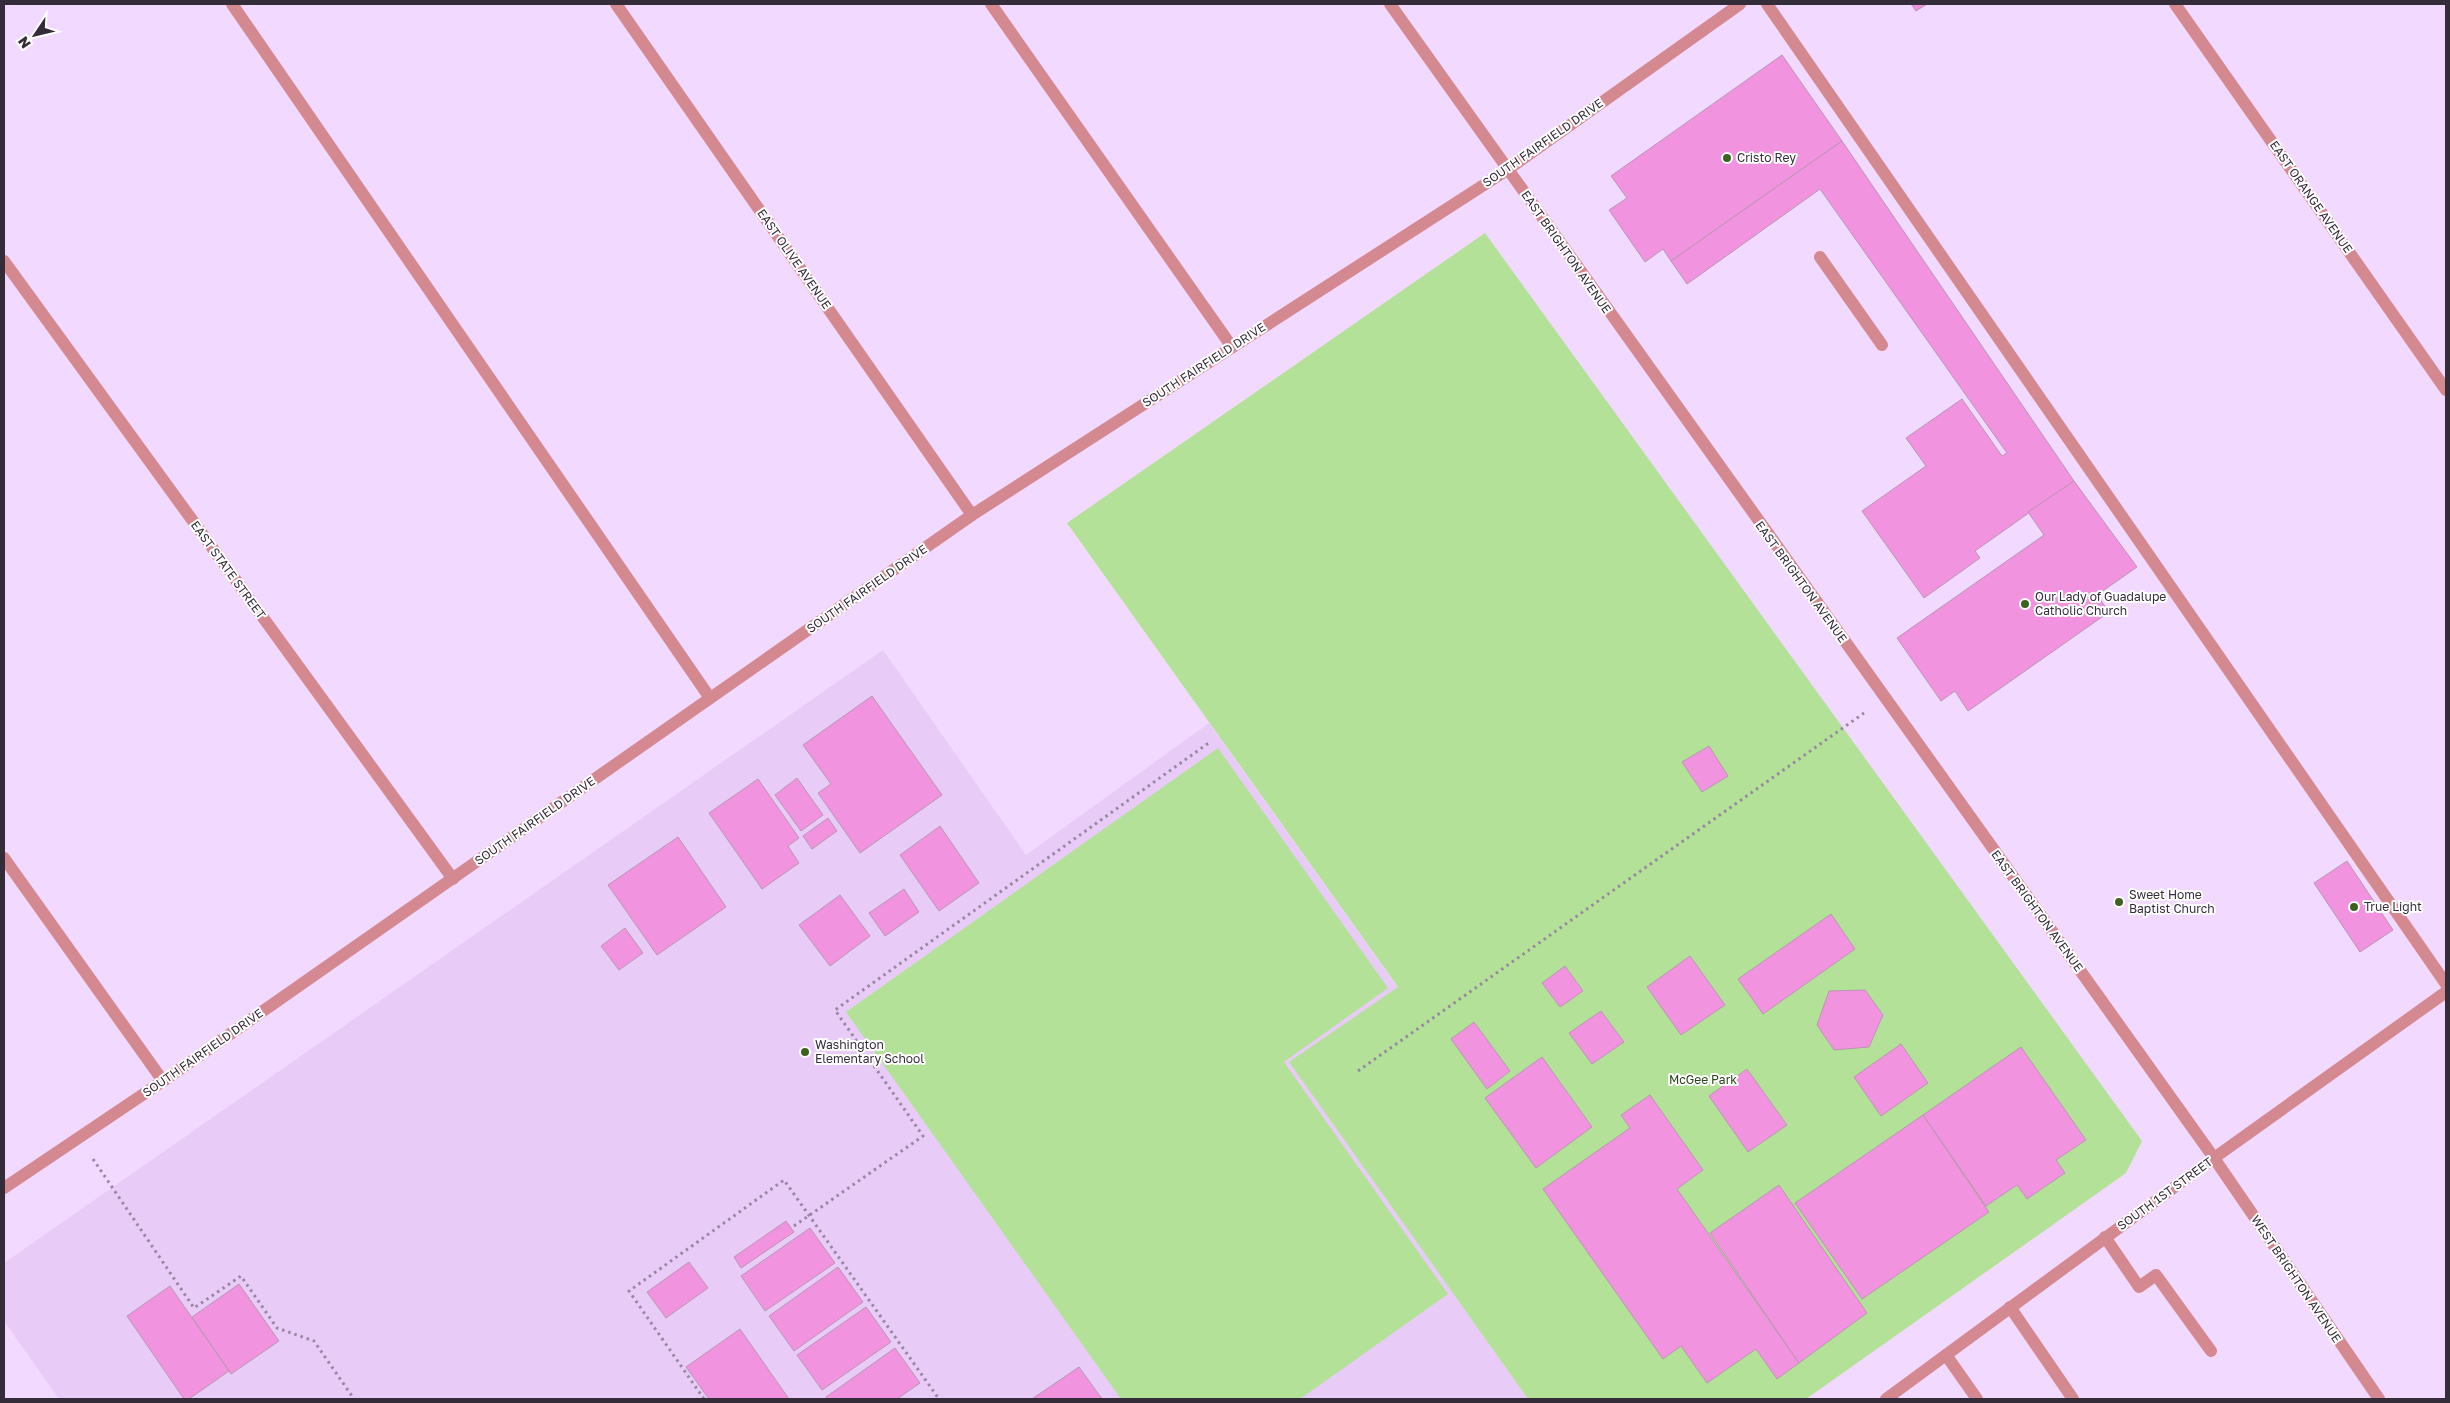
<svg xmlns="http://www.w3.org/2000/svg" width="2450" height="1403" viewBox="0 0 2450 1403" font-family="'Golos Text',sans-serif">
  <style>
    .built { fill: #e8ccf7 }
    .green { fill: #b4e198 }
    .building { fill: #f193df; stroke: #b996b1 }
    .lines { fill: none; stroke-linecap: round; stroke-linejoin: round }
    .path { stroke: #9887a1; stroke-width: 3; stroke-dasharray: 2.5 4; stroke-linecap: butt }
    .minor { stroke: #d4888f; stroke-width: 12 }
    .poi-dot { fill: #3c621d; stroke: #fff; stroke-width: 2 }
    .labels { text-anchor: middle; stroke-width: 4; stroke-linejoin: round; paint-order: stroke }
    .street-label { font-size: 12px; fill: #352c3a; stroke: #fff }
    .poi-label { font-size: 12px; fill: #352c3a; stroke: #fff; text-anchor: start }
    .park-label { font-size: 12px; fill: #2b421a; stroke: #fff }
  </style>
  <rect width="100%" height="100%" fill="#f2d9ff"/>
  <!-- built -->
  <path class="built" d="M883,650L1026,855L1209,723L1398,988L1290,1063L1528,1399H59L4,1321V1263Z"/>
  <!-- green -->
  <g class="green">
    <path d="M1485,233L2142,1141L2126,1173L1806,1399H1528L1289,1062L1398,987L1067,523Z"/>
    <path d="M1218,748L1388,988L1284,1062L1448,1294L1300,1399H1121L846,1012Z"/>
  </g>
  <!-- building -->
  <g class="building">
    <path d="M1911,4H1927L1916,11Z"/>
    <path d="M1782,55L1842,141L1671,261L1663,249L1645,262L1609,210L1627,198L1611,176Z"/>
    <path d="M1842,141L2074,481L1975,551L1980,558L1924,598L1862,511L1926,466L1906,438L1962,399L2002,456L2007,453L1820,189L1687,284L1671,261Z"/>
    <path d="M2074,481L2137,567L2097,595L2109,612L1968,711L1955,691L1941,701L1897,638L2044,535L2028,512Z"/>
    <path d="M872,696L942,795L860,853L818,793L831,784L803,745Z"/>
    <path d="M1709,746L1728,776L1702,792L1682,762Z"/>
    <path d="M797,778L823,815L801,831L775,795Z"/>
    <path d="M758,779L799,838L788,846L799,863L762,889L709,813Z"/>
    <path d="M828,818L837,831L812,849L803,836Z"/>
    <path d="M940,826L979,883L939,911L900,855Z"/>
    <path d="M678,837L726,907L657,955L608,885Z"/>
    <path d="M2347,861L2393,930L2360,952L2314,883Z"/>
    <path d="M904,889L919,912L885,936L869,913Z"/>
    <path d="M840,895L870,936L830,966L799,925Z"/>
    <path d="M1831,914L1855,949L1763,1014L1738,979Z"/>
    <path d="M625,928L643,953L619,970L601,946Z"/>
    <path d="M1690,956L1725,1005L1681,1035L1647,987Z"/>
    <path d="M1565,966L1583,991L1560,1007L1542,983Z"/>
    <path d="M1865,990L1883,1015L1869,1047L1834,1050L1817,1025L1829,991Z"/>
    <path d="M1601,1011L1624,1042L1592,1064L1569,1033Z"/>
    <path d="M1474,1022L1510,1071L1487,1089L1451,1039Z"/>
    <path d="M1901,1044L1928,1083L1881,1116L1854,1077Z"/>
    <path d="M2021,1047L2086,1140L2056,1160L2065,1173L2027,1199L2017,1185L1986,1206L1923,1115Z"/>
    <path d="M1542,1057L1592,1127L1536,1168L1485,1098Z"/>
    <path d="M1747,1069L1787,1125L1748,1152L1709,1096Z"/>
    <path d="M1650,1095L1703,1170L1677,1189L1799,1363L1777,1379L1756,1349L1707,1383L1681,1346L1663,1359L1543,1189L1630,1128L1621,1115Z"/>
    <path d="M1923,1115L1989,1212L1862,1299L1795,1203Z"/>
    <path d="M1779,1185L1867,1313L1799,1363L1710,1233Z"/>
    <path d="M786,1221L794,1232L741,1268L734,1257Z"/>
    <path d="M810,1228L835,1263L765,1311L741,1276Z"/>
    <path d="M689,1262L708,1288L666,1318L647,1292Z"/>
    <path d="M838,1267L863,1302L794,1351L769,1316Z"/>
    <path d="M239,1284L279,1341L231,1374L192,1317Z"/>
    <path d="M170,1286L229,1371L189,1399H184L127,1316Z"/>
    <path d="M866,1307L891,1342L822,1390L797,1355Z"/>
    <path d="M740,1329L789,1399H709L686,1367Z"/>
    <path d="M895,1348L920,1383L897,1399H828L826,1397Z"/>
    <path d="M1079,1367L1102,1399H1032Z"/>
  </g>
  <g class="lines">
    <!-- path -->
    <g class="path">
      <path d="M1358,1071L1864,713"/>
      <path d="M93,1159L194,1308L241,1276L277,1328L314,1341L354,1399"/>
      <path d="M794,1226L923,1136L835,1010L1210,742"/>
      <path d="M704,1399L629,1291L784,1180L939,1399"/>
    </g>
    <!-- minor -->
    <g class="minor">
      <path d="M232,4L710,698"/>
      <path d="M616,4L972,515"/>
      <path d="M991,4L1232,347"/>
      <path d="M1390,4L2214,1158L2379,1399"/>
      <path d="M1767,4L2446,984"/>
      <path d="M2175,4L2446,390"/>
      <path d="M1820,257L1882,345"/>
      <path d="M4,261L453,879"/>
      <path d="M4,858L163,1081"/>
      <path d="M4,1188L163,1081L972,515L1507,170L1740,4"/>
      <path d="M2105,1237L2139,1287L2156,1275L2211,1351"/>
      <path d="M2010,1307L2073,1399"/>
      <path d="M1946,1355L1977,1399"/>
      <path d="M1886,1399L2214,1158L2446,992"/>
    </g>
  </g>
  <!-- markers -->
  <g class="poi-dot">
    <circle cx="1727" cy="158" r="5"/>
    <circle cx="2025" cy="604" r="5"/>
    <circle cx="2119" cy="902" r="5"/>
    <circle cx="2354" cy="907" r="5"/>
    <circle cx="805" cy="1052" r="5"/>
  </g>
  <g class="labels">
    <!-- street labels -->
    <g class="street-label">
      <text transform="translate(1543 143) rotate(-35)" y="4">SOUTH FAIRFIELD DRIVE</text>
      <text transform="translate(2311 197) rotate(55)" y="4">EAST ORANGE AVENUE</text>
      <text transform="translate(1566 252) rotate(55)" y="4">EAST BRIGHTON AVENUE</text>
      <text transform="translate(794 259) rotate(55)" y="4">EAST OLIVE AVENUE</text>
      <text transform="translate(1204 365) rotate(-33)" y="4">SOUTH FAIRFIELD DRIVE</text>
      <text transform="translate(228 570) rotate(54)" y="4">EAST STATE STREET</text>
      <text transform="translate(1801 582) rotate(54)" y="4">EAST BRIGHTON AVENUE</text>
      <text transform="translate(867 589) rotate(-35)" y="4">SOUTH FAIRFIELD DRIVE</text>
      <text transform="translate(535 821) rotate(-35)" y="4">SOUTH FAIRFIELD DRIVE</text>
      <text transform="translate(2037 911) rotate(54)" y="4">EAST BRIGHTON AVENUE</text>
      <text transform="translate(203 1053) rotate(-35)" y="4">SOUTH FAIRFIELD DRIVE</text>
      <text transform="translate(2165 1194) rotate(-36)" y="4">SOUTH 1ST STREET</text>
      <text transform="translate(2296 1279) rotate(56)" y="4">WEST BRIGHTON AVENUE</text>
    </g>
    <!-- poi labels -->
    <g class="poi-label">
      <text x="1737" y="162">Cristo Rey</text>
      <text x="2035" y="601">Our Lady of Guadalupe<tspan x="2035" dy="14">Catholic Church</tspan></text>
      <text x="2129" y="899">Sweet Home<tspan x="2129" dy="14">Baptist Church</tspan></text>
      <text x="2364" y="911">True Light</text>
      <text x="815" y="1049">Washington<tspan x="815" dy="14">Elementary School</tspan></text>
    </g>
    <!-- park labels -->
    <g class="park-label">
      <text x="1703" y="1084">McGee Park</text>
    </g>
  </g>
  <!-- border -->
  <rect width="2450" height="1403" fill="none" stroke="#352c3a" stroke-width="10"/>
  <!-- north arrow -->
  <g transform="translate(35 35) rotate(235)" stroke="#ffffff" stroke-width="4" paint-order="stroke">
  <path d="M0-4L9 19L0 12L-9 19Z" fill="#352c3a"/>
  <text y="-8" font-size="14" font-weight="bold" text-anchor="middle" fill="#352c3a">N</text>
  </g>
</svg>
